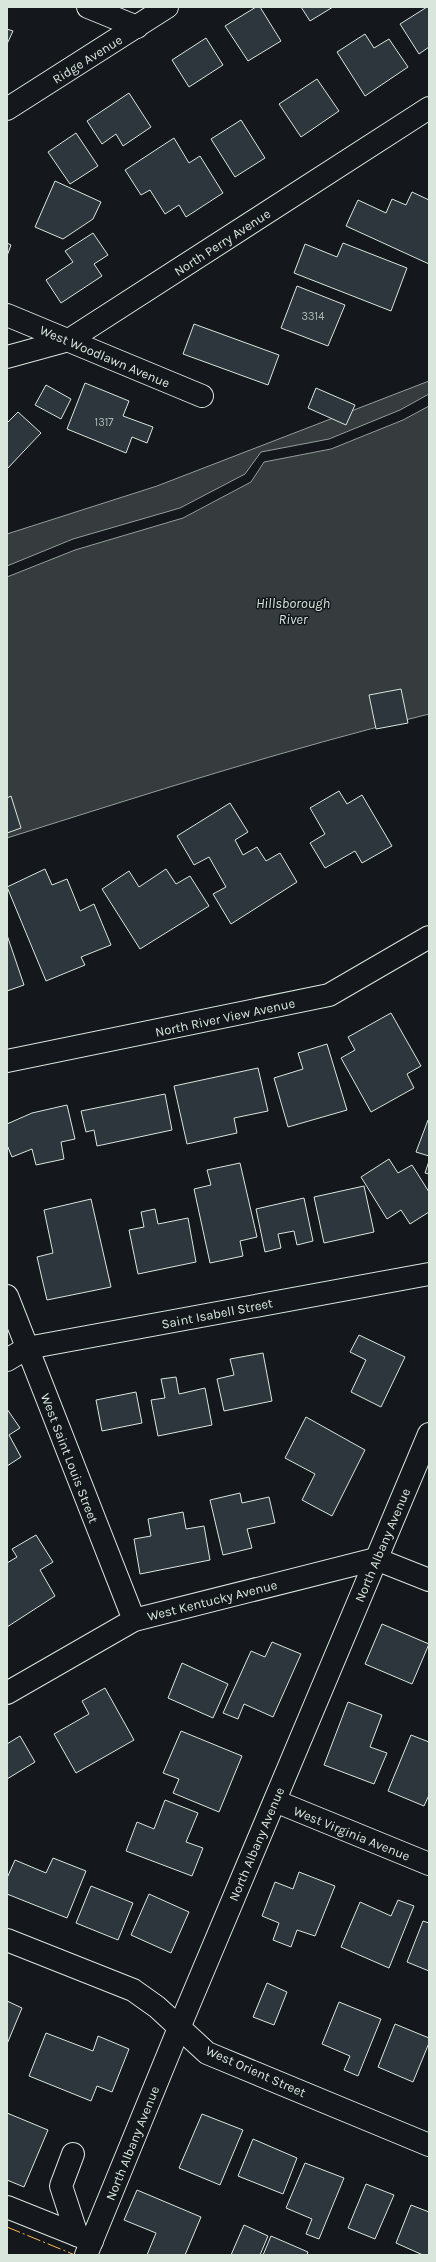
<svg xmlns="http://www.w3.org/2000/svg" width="436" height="2262" viewBox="0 0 436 2262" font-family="Karla,sans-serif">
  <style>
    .water { fill: #363b3e; stroke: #939e99 }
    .building { fill: #2c363c; stroke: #d8e6dc }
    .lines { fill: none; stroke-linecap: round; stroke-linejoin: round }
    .minor-casing { stroke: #d8e6dc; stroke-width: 24 }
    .minor { stroke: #14181c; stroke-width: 22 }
    .power { stroke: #ffb74d; stroke-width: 1; stroke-dasharray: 14 3 2 3; stroke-linecap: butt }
    .labels { text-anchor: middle; stroke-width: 3; stroke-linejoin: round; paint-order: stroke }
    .number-label { font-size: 11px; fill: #adbab4 }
    .street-label { font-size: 13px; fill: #d8e6dc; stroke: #14181c }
    .water-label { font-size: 14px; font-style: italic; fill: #d8e6dc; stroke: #14181c }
  </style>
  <rect width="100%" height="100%" fill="#14181c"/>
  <!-- water -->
  <g class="water">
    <path d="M429,381V394L400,410L329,439L261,452L245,474L180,508L73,539L7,566V534L157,486Z"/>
    <path d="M429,406V714C286,749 147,794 7,838V577L75,550L183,518L251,482L264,462L331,449L403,420Z"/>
  </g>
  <!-- building -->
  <g class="building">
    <path d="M256,7H260L281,41L248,61L225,26Z"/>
    <path d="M301,7H333L310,21Z"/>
    <path d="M427,7H429V47L419,54L400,24Z"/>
    <path d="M7,29L13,31L7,44Z"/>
    <path d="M365,34L374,48L389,39L408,67L365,96L337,52Z"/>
    <path d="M206,38L223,65L189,87L172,60Z"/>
    <path d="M317,79L339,111L301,137L279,104Z"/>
    <path d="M129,93L151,127L123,146L116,134L102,144L87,121Z"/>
    <path d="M241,120L265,158L235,177L211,139Z"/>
    <path d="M76,133L98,166L70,184L48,152Z"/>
    <path d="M174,138L189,163L200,156L223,193L186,217L179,205L165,214L150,190L141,195L125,170Z"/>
    <path d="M55,181L101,202L93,219L63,239L35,227Z"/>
    <path d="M412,192L429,200V264L346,226L358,200L386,213L392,199L406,205Z"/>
    <path d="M93,233L108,255L94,264L102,276L61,303L46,280L73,262L65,251Z"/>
    <path d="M7,243L11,245L7,256Z"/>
    <path d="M343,243L407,268L391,311L294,273L305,244L337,257Z"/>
    <path d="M297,286L345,305L328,346L281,328Z"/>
    <path d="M194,324L279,355L268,385L183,354Z"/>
    <path d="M85,383L129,401L123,416L153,427L147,443L132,437L126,453L67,429Z"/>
    <path d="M46,385L71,399L61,419L35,405Z"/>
    <path d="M316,388L355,405L346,425L308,408Z"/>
    <path d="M18,412L41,433L7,469V423Z"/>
    <path d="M401,689L408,723L376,729L369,695Z"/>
    <path d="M339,791L347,804L362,795L392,846L362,863L355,851L325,868L310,843L325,834L310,808Z"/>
    <path d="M11,796L21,828L7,833V798Z"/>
    <path d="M230,803L248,832L235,840L243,855L257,847L266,861L280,853L297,882L231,924L213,894L226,887L209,857L194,865L177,836Z"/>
    <path d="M45,869L52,885L67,879L80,911L94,904L111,945L81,957L85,965L46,981L7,887Z"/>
    <path d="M166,869L176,884L190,876L209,906L140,949L102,889L129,871L139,887Z"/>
    <path d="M7,935L24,985L7,991Z"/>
    <path d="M391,1013L421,1066L407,1074L414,1088L371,1112L341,1058L355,1050L348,1037Z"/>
    <path d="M327,1044L347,1110L288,1127L274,1078L303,1069L298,1053Z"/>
    <path d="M258,1068L268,1111L234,1118L237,1133L187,1144L174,1086Z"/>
    <path d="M165,1094L172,1130L97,1146L94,1130L86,1132L81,1111Z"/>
    <path d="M67,1105L75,1139L61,1142L64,1159L36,1165L32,1149L12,1157L7,1145V1124L32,1113Z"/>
    <path d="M428,1120L429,1121V1156L416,1152Z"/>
    <path d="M389,1159L398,1173L412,1165L429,1192V1212L410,1224L401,1210L387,1219L361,1177Z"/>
    <path d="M429,1161V1174L425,1173Z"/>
    <path d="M240,1163L257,1237L240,1241L243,1256L210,1263L194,1189L211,1185L207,1170Z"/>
    <path d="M364,1186L374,1232L324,1243L314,1197Z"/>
    <path d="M304,1198L313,1241L297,1245L294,1231L278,1234L281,1248L265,1252L256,1209Z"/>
    <path d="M91,1199L111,1287L47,1300L37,1257L53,1253L44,1210Z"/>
    <path d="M155,1209L158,1224L188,1218L196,1262L138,1274L129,1230L144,1227L141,1212Z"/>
    <path d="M359,1335L405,1357L381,1407L351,1392L366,1360L350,1352Z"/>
    <path d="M263,1353L272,1401L224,1411L217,1379L234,1375L230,1359Z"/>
    <path d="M176,1377L179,1394L205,1388L212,1425L158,1436L151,1400L165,1398L161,1379Z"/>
    <path d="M136,1392L142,1423L102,1431L96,1400Z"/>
    <path d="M7,1409L20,1428L9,1435L21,1457L7,1466Z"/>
    <path d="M306,1417L365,1450L332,1516L302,1500L315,1474L285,1458Z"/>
    <path d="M240,1493L242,1503L269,1497L275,1523L247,1529L252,1548L223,1555L210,1500Z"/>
    <path d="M183,1512L186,1529L204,1526L210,1560L140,1574L134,1539L151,1536L148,1519Z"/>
    <path d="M36,1535L53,1562L40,1570L55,1596L7,1627V1563L17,1557L12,1549Z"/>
    <path d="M382,1624L429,1644L412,1684L365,1664Z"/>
    <path d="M272,1642L301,1654L273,1717L244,1704L238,1719L223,1713L251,1651L265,1657Z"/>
    <path d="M182,1663L228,1684L213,1718L168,1698Z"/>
    <path d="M105,1688L134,1740L76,1773L54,1734L89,1714L82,1701Z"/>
    <path d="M348,1702L382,1715L370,1747L387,1753L374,1784L324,1765Z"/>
    <path d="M181,1731L242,1756L219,1812L173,1793L179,1779L163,1773Z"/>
    <path d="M411,1735L429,1742V1795L424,1806L388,1791Z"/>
    <path d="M20,1736L35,1762L7,1779V1744Z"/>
    <path d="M165,1800L198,1813L186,1842L203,1848L192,1876L126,1851L137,1822L154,1829Z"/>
    <path d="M53,1858L86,1871L67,1918L7,1894V1878L15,1860L46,1873Z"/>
    <path d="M299,1872L335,1886L315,1936L297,1930L291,1947L273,1940L279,1923L262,1916L275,1882L293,1889Z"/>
    <path d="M91,1886L133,1903L118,1940L76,1923Z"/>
    <path d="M149,1894L189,1912L171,1953L131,1935Z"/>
    <path d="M398,1900L414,1906L389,1968L341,1947L360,1902L391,1916Z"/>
    <path d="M423,1921L429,1923V1971L407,1962Z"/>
    <path d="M267,1983L287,1992L274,2025L253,2017Z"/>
    <path d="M7,2001L22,2008L7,2044Z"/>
    <path d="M339,2002L381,2019L358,2076L344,2070L350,2056L322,2044Z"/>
    <path d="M395,2024L429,2038V2043L413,2082L378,2067Z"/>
    <path d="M46,2033L93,2051L98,2036L129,2049L112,2092L97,2086L91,2101L29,2076Z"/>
    <path d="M7,2113L48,2130L24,2187L7,2180Z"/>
    <path d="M202,2114L243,2130L220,2185L179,2168Z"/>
    <path d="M253,2139L297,2158L283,2194L238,2176Z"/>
    <path d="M305,2163L344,2178L319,2239L306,2234L312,2219L286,2208Z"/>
    <path d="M366,2184L394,2195L375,2239L348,2228Z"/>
    <path d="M137,2190L201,2217L185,2255H147L156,2233L124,2220Z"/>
    <path d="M411,2205L429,2212V2255H423L396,2243Z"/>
    <path d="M244,2225L268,2236L260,2255H231Z"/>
    <path d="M271,2236L308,2252L307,2255H263Z"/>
  </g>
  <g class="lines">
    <!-- minor casing -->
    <g class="minor-casing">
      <g id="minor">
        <path d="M88,7L137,27"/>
        <path d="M7,109L167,7"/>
        <path d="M7,315L202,396"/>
        <path d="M7,357L69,340L429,108"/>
        <path d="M7,1061L329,995L429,937"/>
        <path d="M7,1296L134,1620"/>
        <path d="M7,1360L27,1348L429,1274"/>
        <path d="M7,1693L134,1620L376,1559L429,1580"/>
        <path d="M275,1801L429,1864"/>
        <path d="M7,1940L133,1990L157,2007L207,2053L429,2145"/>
        <path d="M73,2154L61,2186L77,2235"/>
        <path d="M7,2207L92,2241"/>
        <path d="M86,2255L179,2028L429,1434"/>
      </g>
    </g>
    <!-- minor -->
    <use href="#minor" class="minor"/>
    <!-- power -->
    <path class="power" d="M7,2227L75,2255"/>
  </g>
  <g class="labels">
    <!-- number labels -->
    <g class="number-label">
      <text x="313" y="320">3314</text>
      <text x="104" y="426">1317</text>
    </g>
    <!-- street labels -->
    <g class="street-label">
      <text transform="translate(87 59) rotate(-32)" y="5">Ridge Avenue</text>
      <text transform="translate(222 242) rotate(-33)" y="5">North Perry Avenue</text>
      <text transform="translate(105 356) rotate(23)" y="5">West Woodlawn Avenue</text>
      <text transform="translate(225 1017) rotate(-12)" y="5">North River View Avenue</text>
      <text transform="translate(217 1313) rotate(-11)" y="5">Saint Isabell Street</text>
      <text transform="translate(70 1458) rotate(69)" y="5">West Saint Louis Street</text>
      <text transform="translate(382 1545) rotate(-67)" y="5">North Albany Avenue</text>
      <text transform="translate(212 1600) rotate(-14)" y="5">West Kentucky Avenue</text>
      <text transform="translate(352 1833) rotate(22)" y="5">West Virginia Avenue</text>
      <text transform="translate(256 1844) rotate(-67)" y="5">North Albany Avenue</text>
      <text transform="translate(256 2071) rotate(24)" y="5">West Orient Street</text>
      <text transform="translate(132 2143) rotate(-68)" y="5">North Albany Avenue</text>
    </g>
    <!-- water labels -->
    <g class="water-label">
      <text x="293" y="608">Hillsborough<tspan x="293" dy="16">River</tspan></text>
    </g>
  </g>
  <!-- border -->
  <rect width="436" height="2262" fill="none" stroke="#d8e6dc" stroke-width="16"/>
</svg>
